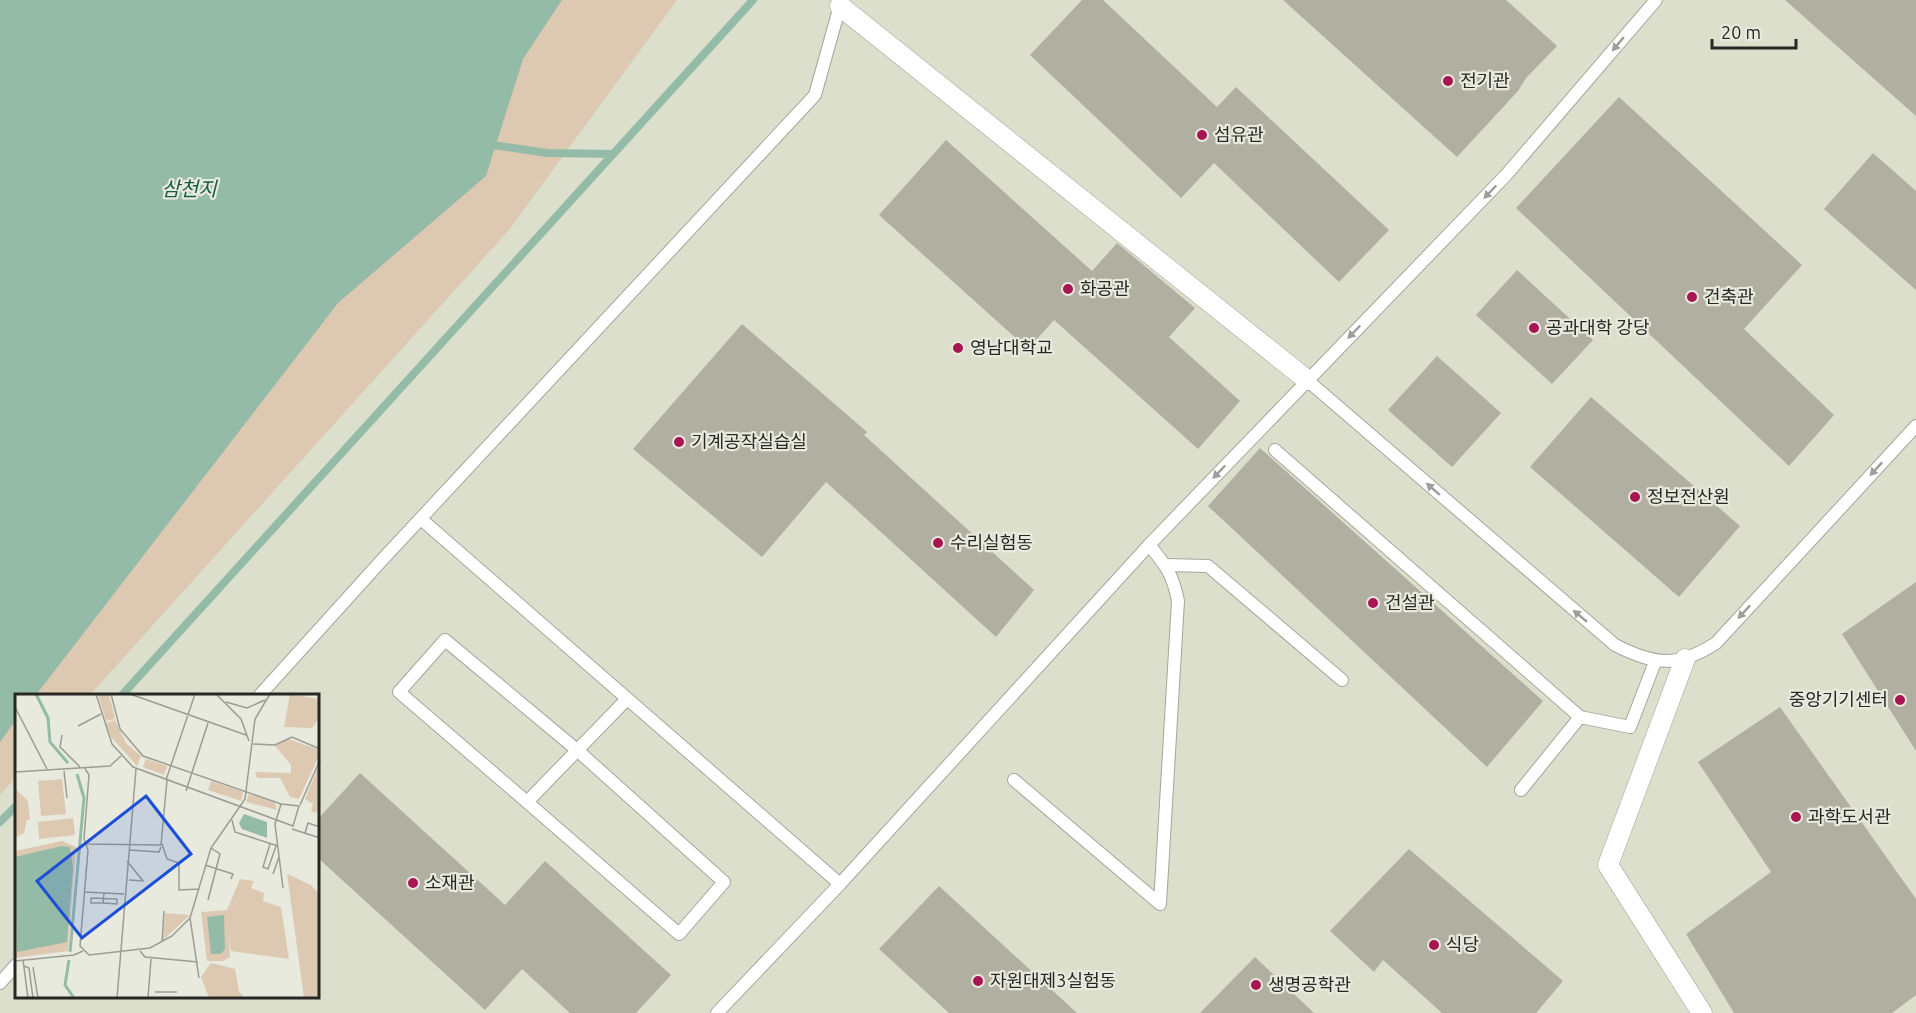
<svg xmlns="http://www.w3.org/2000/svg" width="1916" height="1013" viewBox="0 0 1916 1013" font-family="Ubuntu,'Noto Sans KR',sans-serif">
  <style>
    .built { fill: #dbdfcc; fill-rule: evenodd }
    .green { fill: #ddc9b2 }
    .water { fill: #94bba8 }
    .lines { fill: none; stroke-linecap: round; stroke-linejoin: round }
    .stream { stroke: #94bba8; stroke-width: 8 }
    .building { fill: #b1aea2 }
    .service-casing { stroke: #a4a79b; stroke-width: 14 }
    .pedestrian-casing { stroke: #a4a79b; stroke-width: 21 }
    .service { stroke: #fff; stroke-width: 12 }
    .pedestrian { stroke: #fff; stroke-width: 20 }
    .oneway { fill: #9e9e9c }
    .poi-dot { fill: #a71653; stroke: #e8eade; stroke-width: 2 }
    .labels { text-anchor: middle; stroke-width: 4.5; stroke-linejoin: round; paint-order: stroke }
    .poi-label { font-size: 18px; fill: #272823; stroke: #e8eade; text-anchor: start }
    .water-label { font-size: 20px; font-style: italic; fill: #175c41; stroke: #e8eade }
    .inset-river { fill: none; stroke: #94bba8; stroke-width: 3 }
    .inset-road { fill: none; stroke: #9b9c93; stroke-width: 1.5 }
    .view { fill: #1d4ed8; fill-opacity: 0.15; stroke: #1d4ed8; stroke-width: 3 }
    .inset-edge { fill: none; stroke: #272823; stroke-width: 3 }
  </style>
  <rect width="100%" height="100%" fill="#e8eade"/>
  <!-- built -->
  <path class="built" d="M0,0H1916V1013H0ZM16,695H318V996H16Z"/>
  <!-- green -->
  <path class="green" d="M0,0H677L509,230L90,695H16V777L0,795Z"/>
  <!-- water -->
  <path class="water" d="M0,0H562L523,59L486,176L338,303L36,695H16V720L0,742Z"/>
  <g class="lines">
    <!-- stream -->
    <g class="stream">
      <path d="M486,144L548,153L613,154"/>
      <path d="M122,695L753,0"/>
      <path d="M0,822L16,806"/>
    </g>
  </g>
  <!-- building -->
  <g class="building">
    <path d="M1082,0H1103L1217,107L1236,87L1389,230L1339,282L1214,163L1181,198L1030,55Z"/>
    <path d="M1283,0H1506L1557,46L1526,78L1518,91L1457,157Z"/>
    <path d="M1785,0H1916V116Z"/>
    <path d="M1619,97L1802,265L1744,329L1834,415L1789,466L1516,208Z"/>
    <path d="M946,140L1092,271L1117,243L1195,308L1169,337L1240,401L1198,449L1054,320L1028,349L879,215Z"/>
    <path d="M1873,153L1916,191V290L1824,209Z"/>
    <path d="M1517,270L1593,340L1552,384L1476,315Z"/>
    <path d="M742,324L867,432L864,435L1034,590L996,637L826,482L762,557L633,449Z"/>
    <path d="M1437,356L1501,413L1452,467L1388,410Z"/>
    <path d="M1591,397L1740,526L1679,597L1530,467Z"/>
    <path d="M1260,448L1543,701L1487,767L1208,506Z"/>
    <path d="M1916,582V751L1842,634Z"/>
    <path d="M1780,707L1916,899V995L1892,1013H1734L1686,934L1771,872L1698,762Z"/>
    <path d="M360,773L505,905L545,861L671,975L636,1013H570L522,969L485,1010L318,858V819Z"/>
    <path d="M1409,849L1563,981L1536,1013H1442L1383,960L1374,972L1330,931Z"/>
    <path d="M939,886L1077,1013H949L879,949Z"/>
    <path d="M1255,957L1314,1013H1200Z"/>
  </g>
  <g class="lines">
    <!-- service casing -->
    <g class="service-casing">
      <g id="service">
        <path d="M1307,380L1615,645C1654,665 1678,668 1716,643L1916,426"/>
        <path d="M1275,450L1580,717L1630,727L1655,662"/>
        <path d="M421,519L840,884"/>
        <path d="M1166,565L1208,566L1342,680"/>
        <path d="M260,695L382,560L815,95L841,2"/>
        <path d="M1014,780L1160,904L1178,601C1173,575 1166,565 1149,545"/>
        <path d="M1521,790L1580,717"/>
        <path d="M527,802L399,692L445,640L577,750L724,882L679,934L527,802L627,699"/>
        <path d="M0,983L16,965"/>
        <path d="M717,1013L840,884L1149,545L1507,174L1656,0"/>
      </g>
    </g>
    <!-- pedestrian casing -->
    <g class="pedestrian-casing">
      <g id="pedestrian">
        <path d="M840,6L1307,380"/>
        <path d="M1685,659L1608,865L1702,1013"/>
      </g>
    </g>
    <!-- service -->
    <use href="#service" class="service"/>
    <!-- pedestrian -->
    <use href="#pedestrian" class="pedestrian"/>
  </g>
  <!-- one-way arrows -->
  <defs><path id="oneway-solid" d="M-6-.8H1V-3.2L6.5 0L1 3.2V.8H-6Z" transform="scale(1.5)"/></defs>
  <g class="oneway">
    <use href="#oneway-solid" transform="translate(1618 44) rotate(130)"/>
    <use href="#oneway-solid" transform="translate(1490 192) rotate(134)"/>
    <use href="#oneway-solid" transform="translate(1354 332) rotate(134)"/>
    <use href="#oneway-solid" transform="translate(1876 469) rotate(133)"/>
    <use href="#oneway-solid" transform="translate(1219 472) rotate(134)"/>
    <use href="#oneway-solid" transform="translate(1433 489) rotate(-139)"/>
    <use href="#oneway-solid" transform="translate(1744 612) rotate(133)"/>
    <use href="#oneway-solid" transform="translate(1580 616) rotate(-140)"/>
  </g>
  <!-- markers -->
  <g class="poi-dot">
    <circle cx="1448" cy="81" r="6"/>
    <circle cx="1202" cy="135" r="6"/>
    <circle cx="1068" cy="289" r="6"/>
    <circle cx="1692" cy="297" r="6"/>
    <circle cx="1534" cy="328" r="6"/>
    <circle cx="958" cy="348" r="6"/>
    <circle cx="679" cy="442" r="6"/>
    <circle cx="1635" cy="497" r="6"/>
    <circle cx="938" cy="543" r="6"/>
    <circle cx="1373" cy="603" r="6"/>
    <circle cx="1900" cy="700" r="6"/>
    <circle cx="1796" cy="817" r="6"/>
    <circle cx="413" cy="883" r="6"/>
    <circle cx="1434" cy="945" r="6"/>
    <circle cx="978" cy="981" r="6"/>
    <circle cx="1256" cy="985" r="6"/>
  </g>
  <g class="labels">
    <!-- poi labels -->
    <g class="poi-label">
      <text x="1460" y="87">전기관</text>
      <text x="1214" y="141">섬유관</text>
      <text x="1080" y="295">화공관</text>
      <text x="1704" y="303">건축관</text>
      <text x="1546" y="334">공과대학 강당</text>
      <text x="970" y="354">영남대학교</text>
      <text x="691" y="448">기계공작실습실</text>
      <text x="1647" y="503">정보전산원</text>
      <text x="950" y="549">수리실험동</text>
      <text x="1385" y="609">건설관</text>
      <text x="1888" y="706" text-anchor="end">중앙기기센터</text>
      <text x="1808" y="823">과학도서관</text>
      <text x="425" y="889">소재관</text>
      <text x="1446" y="951">식당</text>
      <text x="990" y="987">자원대제3실험동</text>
      <text x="1268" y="991">생명공학관</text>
    </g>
    <!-- water labels -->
    <g class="water-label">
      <text x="189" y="196">삼천지</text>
    </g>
  </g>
  <!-- overview -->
  <g transform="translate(15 694)">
    <rect width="304" height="304" fill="#e8eade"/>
    <path d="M94,0L100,25L91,27L83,1ZM275,0L304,5V25L297,34L269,33ZM100,26L111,49L126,62L122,72L96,43L91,29ZM273,45L302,55L304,62L284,105L275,103L265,84H242L240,78L276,79V71L260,52ZM131,65L152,72L149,81L128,73ZM304,71L305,115L300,119L296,117L298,110L290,105ZM47,85L51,120L26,122L23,87ZM196,87L228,98L226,107L193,96ZM0,94L13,107L15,126H12L9,139L0,144ZM234,100L260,109L262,116L231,108ZM58,124L60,141L24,145L23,128ZM47,147L61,153L53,257L0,264V157ZM272,180L296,191L304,200V304H289ZM225,185L239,187L236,194L249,199L248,207L266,213L274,265L216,257L214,241L215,263L208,267H192L186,218L212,216ZM150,219L175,221L148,246ZM196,269L220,275L224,297L229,304H194L186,283Z" fill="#ddc9b2"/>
    <path d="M229,120L252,128V144L227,135L224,129ZM47,152L55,153L58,175L52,248L2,258L0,163ZM209,221L210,255L206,260H196L192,223Z" fill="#94bba8"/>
    <path class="inset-river" d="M21,0L33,24L35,48L53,69M55,258L69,104L62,80M54,266L50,291L59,304"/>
    <path class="inset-road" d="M81,0L97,50L118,73L278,132L284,112L266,110L128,62L105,35L96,0M115,0L231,41M201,0L226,25L234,47M211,8L232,14L250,6M0,13L32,75M63,32L86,20M47,41L45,53L65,73M238,50L260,51L277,43L305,55M69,73L74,81L69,145L73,156L65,252L74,261L135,254L157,242L175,224L196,154L230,105L240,25L255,0M49,77L52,104M0,78L95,72L106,62M151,86L180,0M171,97L193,29M266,110L260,130L268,194M285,111L305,66M217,126L220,138L263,152M277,135L305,144M290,139L293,129L305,133M70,150L146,151L152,86M147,150L152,165L164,169V196L184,195M255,150L248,173L253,175L261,152M115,156L144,158L146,153M112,167L128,187L114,186M190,171L218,180L216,185M258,180L264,163M69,198L109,200M89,199L88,209L102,210V205M193,206L205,160L196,154M88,209H76V204L102,205M175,224L184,284M147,248L149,217M125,257L130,263L183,268M8,266L13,304M0,267L59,261L68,257M9,272L14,274L18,304M18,273L23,304M140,298H162M102,304L121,75M133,304L136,265"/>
    <path class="view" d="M131,102L176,160L67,244L22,187Z"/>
    <rect width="304" height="304" class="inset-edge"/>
  </g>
  <!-- scale -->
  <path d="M1712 39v9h84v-9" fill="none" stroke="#272823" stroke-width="3"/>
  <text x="1721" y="39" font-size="18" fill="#272823" stroke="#e8eade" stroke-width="4.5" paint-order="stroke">20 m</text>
</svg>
